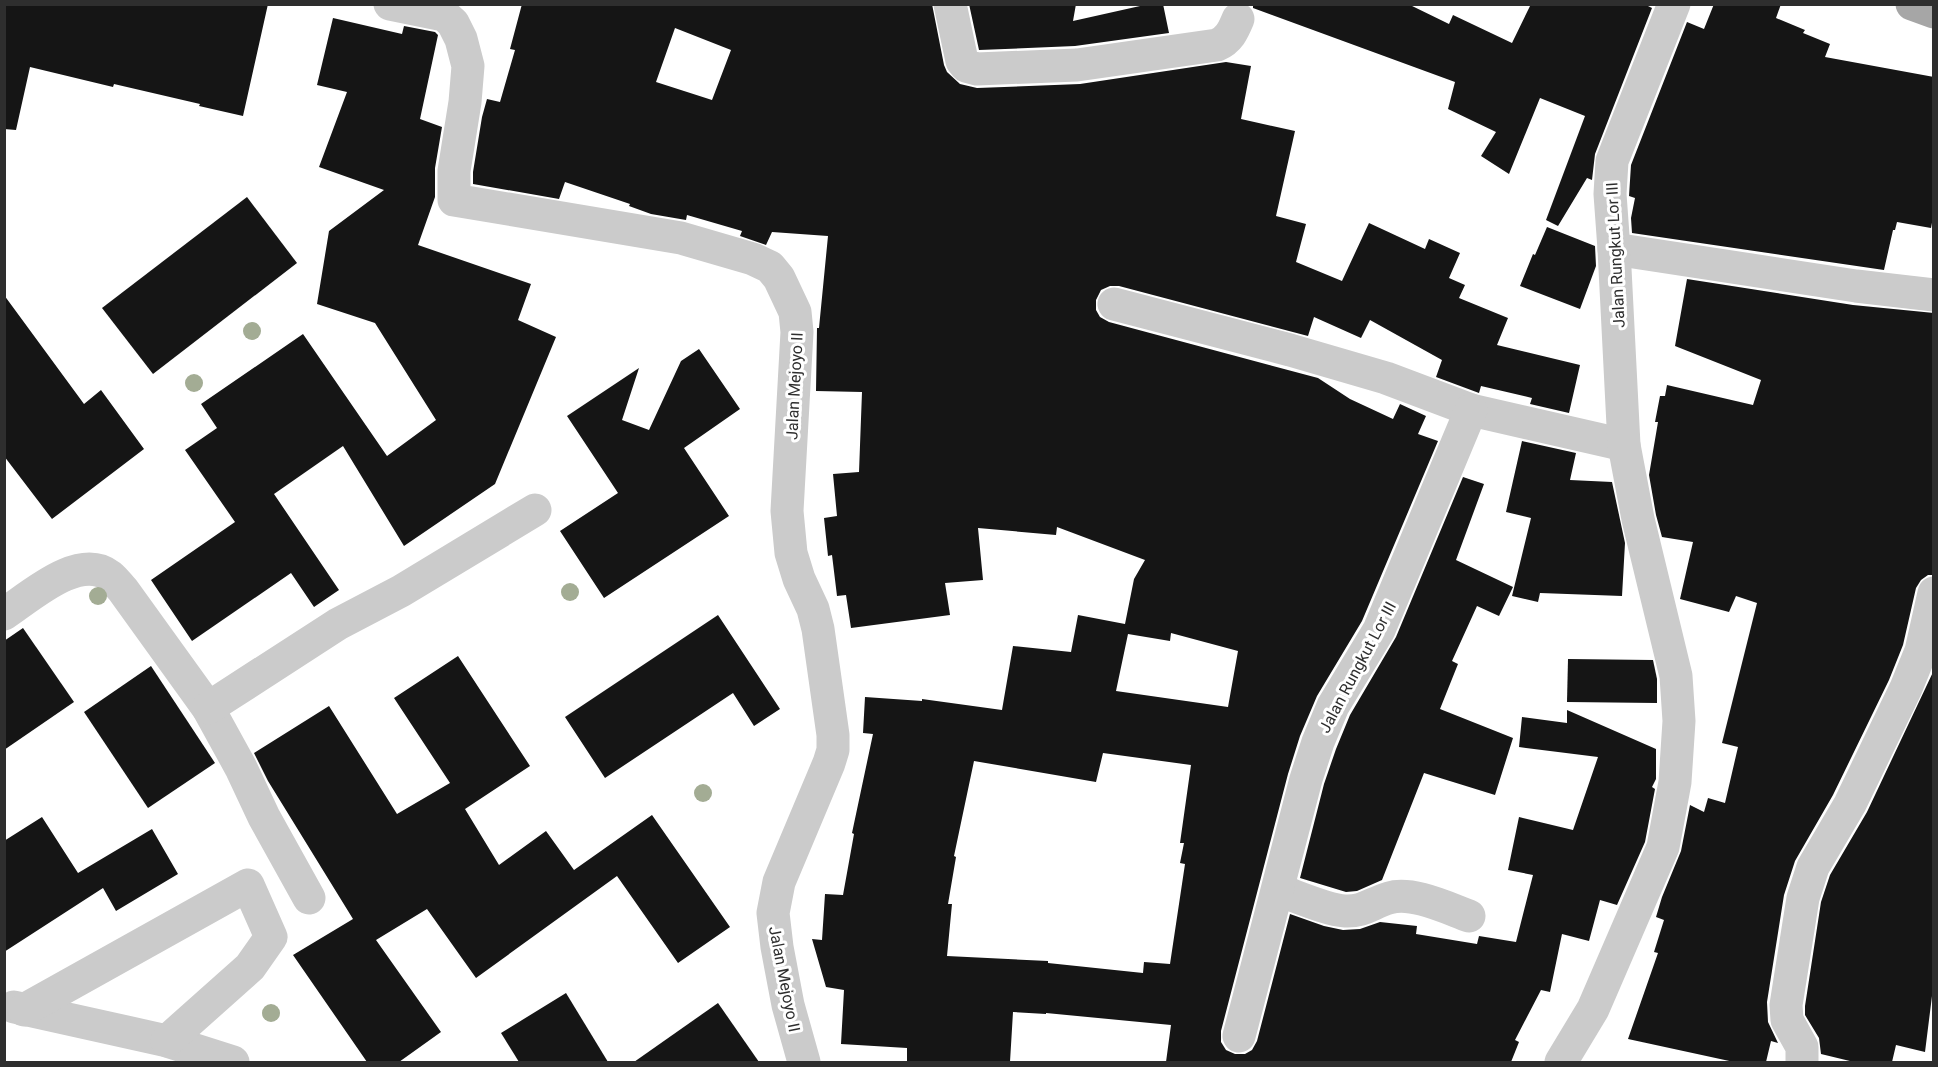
<svg xmlns="http://www.w3.org/2000/svg" width="1938" height="1067" viewBox="0 0 1938 1067" font-family="Roboto,sans-serif">
  <style>
    .building { fill: #151515; fill-rule: evenodd }
    .lines { fill: none; stroke-linecap: round; stroke-linejoin: round }
    .minor { stroke: #cbcbcb; stroke-width: 33 }
    .major { stroke: #a6a6a6; stroke-width: 33 }
    .tree { fill: #a3ac94 }
    .labels { text-anchor: middle; stroke-width: 6; stroke-linejoin: round; paint-order: stroke }
    .street-label { font-size: 16px; fill: #2e2e2e; stroke: #fff }
  </style>
  <rect width="100%" height="100%" fill="#fff"/>
  <!-- building -->
  <g class="building">
    <path d="M4,4H268L243,116L199,106L200,104L114,84L113,87L30,67L16,130L4,129Z"/>
    <path d="M522,4H932L944,65L947,72L960,84L977,88L1080,84L1226,62L1251,66L1241,119L1295,131L1276,216L1306,224L1296,262L1342,281L1369,223L1425,249L1429,239L1460,253L1449,278L1465,285L1459,298L1508,318L1497,345L1580,365L1569,413L1530,404L1532,398L1481,386L1479,393L1436,377L1442,360L1370,320L1361,338L1314,317L1308,336L1119,286H1110L1101,290L1096,300V310L1100,317L1109,322L1318,378L1350,399L1393,419L1400,404L1426,416L1418,434L1438,441L1362,621L1317,696L1300,736L1288,774L1221,1031V1042L1226,1050L1235,1054H1245L1252,1050L1257,1041L1290,914L1324,926L1343,930L1360,929L1380,922L1417,926L1416,934L1477,944L1479,936L1516,942L1533,875L1508,870L1519,817L1573,830L1598,757L1519,747L1522,717L1567,723V710L1656,749V779L1652,787L1655,789L1645,842L1617,905L1600,900L1589,941L1562,934L1550,992L1541,990L1515,1040L1519,1042L1511,1062H1166L1171,1025L1046,1013V1014L1013,1012L1010,1062H907V1048L841,1044L844,990L826,987L812,939L822,940L825,894L843,895L854,834L852,833L873,734L863,733L865,697L922,701V699L1002,710L1013,646L1071,652L1078,615L1125,624L1134,579L1145,560L1057,527L1056,535L978,528L983,580L945,583L950,615L851,628L846,595L837,596L832,555L828,556L824,518L837,516L833,474L859,472L862,392L816,391L817,328H819L828,236L772,232L766,245L740,236L742,231L687,215L686,220L651,214L629,206L630,204L565,182L559,199L473,184V172L482,117L487,99L500,102L515,50L510,49ZM675,28L731,50L712,100L656,82ZM1171,633L1238,651L1228,707L1116,691L1128,634L1170,641ZM1103,753L1191,765L1180,843H1184L1180,863L1185,864L1170,964L1144,962L1143,973L1048,963V961L947,956L952,904H948L956,857L954,856L974,761L1096,782Z"/>
    <path d="M969,4H1076L1073,21L1149,4H1163L1169,33L1075,46L979,50Z"/>
    <path d="M1253,4H1408L1449,24L1453,15L1512,43L1531,4H1644L1652,8L1595,154L1592,180L1587,178L1558,226L1546,220L1585,116L1540,98L1509,174L1481,156L1496,132L1448,109L1455,82L1253,8Z"/>
    <path d="M1714,4H1781L1776,18L1805,30L1803,33L1830,44L1825,57L1934,77V212L1931,228L1897,222L1895,230H1893L1884,270L1632,233L1631,218L1635,198L1629,196L1631,165L1687,22L1704,29Z"/>
    <path d="M333,18L402,34L404,26L435,32L438,35L420,119L442,127L435,168V197L418,245L531,284L518,320L556,337L495,484L404,546L343,446L274,494L339,590L314,607L291,573L192,641L151,580L235,522L185,450L217,428L201,404L303,334L387,456L436,420L375,323L317,304L329,231L384,190L319,167L347,92L317,85Z"/>
    <path d="M247,197L297,263L153,374L102,308Z"/>
    <path d="M1547,227L1595,246L1596,266L1580,309L1520,286L1533,254L1535,255Z"/>
    <path d="M1687,279L1853,305L1934,313V575H1928L1921,580L1916,588L1903,645L1889,680L1833,795L1795,861L1784,895L1767,1002L1768,1022L1778,1043L1771,1041L1766,1062H1734L1628,1039L1658,953L1654,952L1664,920L1656,917L1662,897L1681,851L1690,805L1704,812L1708,798L1725,803L1738,747L1722,743L1757,603L1736,596L1729,612L1680,599L1693,542L1662,537L1656,515L1649,475L1658,422H1655L1660,396H1665L1667,385L1753,405L1761,380L1675,346Z"/>
    <path d="M4,295L84,404L101,390L144,449L52,519L4,456Z"/>
    <path d="M699,349L740,409L684,448L729,516L604,598L560,531L618,493L567,416L639,368L622,420L649,430L681,361Z"/>
    <path d="M1522,441L1576,453L1570,480L1612,482L1625,543L1622,596L1540,593L1538,602L1512,596L1531,518L1506,512Z"/>
    <path d="M1463,477L1484,484L1456,560L1513,587L1499,616L1477,606L1452,661L1458,664L1440,709L1513,738L1495,795L1424,773L1382,880L1357,891L1346,892L1300,878L1324,784L1336,749L1350,715L1396,637Z"/>
    <path d="M718,615L780,709L754,726L733,693L605,778L565,717Z"/>
    <path d="M23,628L74,702L4,750V641Z"/>
    <path d="M458,656L530,766L465,809L499,865L546,831L574,870L652,815L730,927L678,963L617,876L476,978L427,909L376,940L441,1032L399,1062H367L293,955L353,919L268,781L254,753L329,706L397,814L450,783L394,698Z"/>
    <path d="M1568,659L1653,660L1657,679V703L1567,702Z"/>
    <path d="M151,666L215,763L148,808L84,712Z"/>
    <path d="M1934,670V980L1925,1052L1896,1045L1892,1062H1854L1821,1054L1819,1038L1805,1015V1006L1821,902L1830,875L1867,812Z"/>
    <path d="M42,817L78,873L152,829L178,874L116,911L103,888L4,952V841Z"/>
    <path d="M566,993L608,1062H519L501,1033Z"/>
    <path d="M718,1003L759,1062H634Z"/>
  </g>
  <g class="lines">
    <!-- minor -->
    <g class="minor">
      <path d="M390,4L444,15L453,23L461,39L468,66L465,102L454,171V200L681,238L753,259L770,267L779,278L795,312L797,332L787,511L791,553L799,579L813,609L818,629L833,735V750L829,763L779,882L773,913L777,947L788,1005L804,1062"/>
      <path d="M950,4L962,61L966,66L977,69L1077,65L1217,45C1229,40 1233,31 1238,19"/>
      <path d="M1614,249L1856,286L1934,295"/>
      <path d="M1114,304L1290,350L1386,378L1471,410L1624,445"/>
      <path d="M4,614C30,597 79,552 110,576C115,580 119,586 123,590L208,708L241,768L264,817L309,898"/>
      <path d="M208,708L338,624L401,591L535,510"/>
      <path d="M1278,890C1296,896 1327,910 1345,911C1363,912 1372,903 1389,898C1412,891 1447,908 1469,916"/>
      <path d="M14,1007L167,1041L233,1062"/>
      <path d="M24,1010L248,885L271,937L250,967L167,1041"/>
      <path d="M1239,1036L1306,779L1318,742L1333,706L1379,630L1471,410"/>
      <path d="M1561,1062L1593,1009L1663,847L1675,782L1679,721L1676,676L1638,519L1624,445L1614,249L1610,194L1612,161L1674,4"/>
      <path d="M1802,1062V1047L1787,1020L1786,1005L1803,898L1813,867L1850,804L1906,688L1921,651L1934,593"/>
    </g>
    <!-- major -->
    <path class="major" d="M1912,4L1934,12"/>
  </g>
  <!-- trees -->
  <g class="tree">
    <circle cx="252" cy="331" r="9"/>
    <circle cx="194" cy="383" r="9"/>
    <circle cx="570" cy="592" r="9"/>
    <circle cx="98" cy="596" r="9"/>
    <circle cx="703" cy="793" r="9"/>
    <circle cx="271" cy="1013" r="9"/>
  </g>
  <g class="labels">
    <!-- street labels -->
    <g class="street-label">
      <text transform="translate(1615 255) rotate(-93)" y="6">Jalan Rungkut Lor III</text>
      <text transform="translate(794 386) rotate(-87)" y="6">Jalan Mejoyo II</text>
      <text transform="translate(1357 667) rotate(-62)" y="6">Jalan Rungkut Lor III</text>
      <text transform="translate(785 979) rotate(79)" y="6">Jalan Mejoyo II</text>
    </g>
  </g>
  <!-- border -->
  <rect width="1938" height="1067" fill="none" stroke="#2e2e2e" stroke-width="12"/>
</svg>
